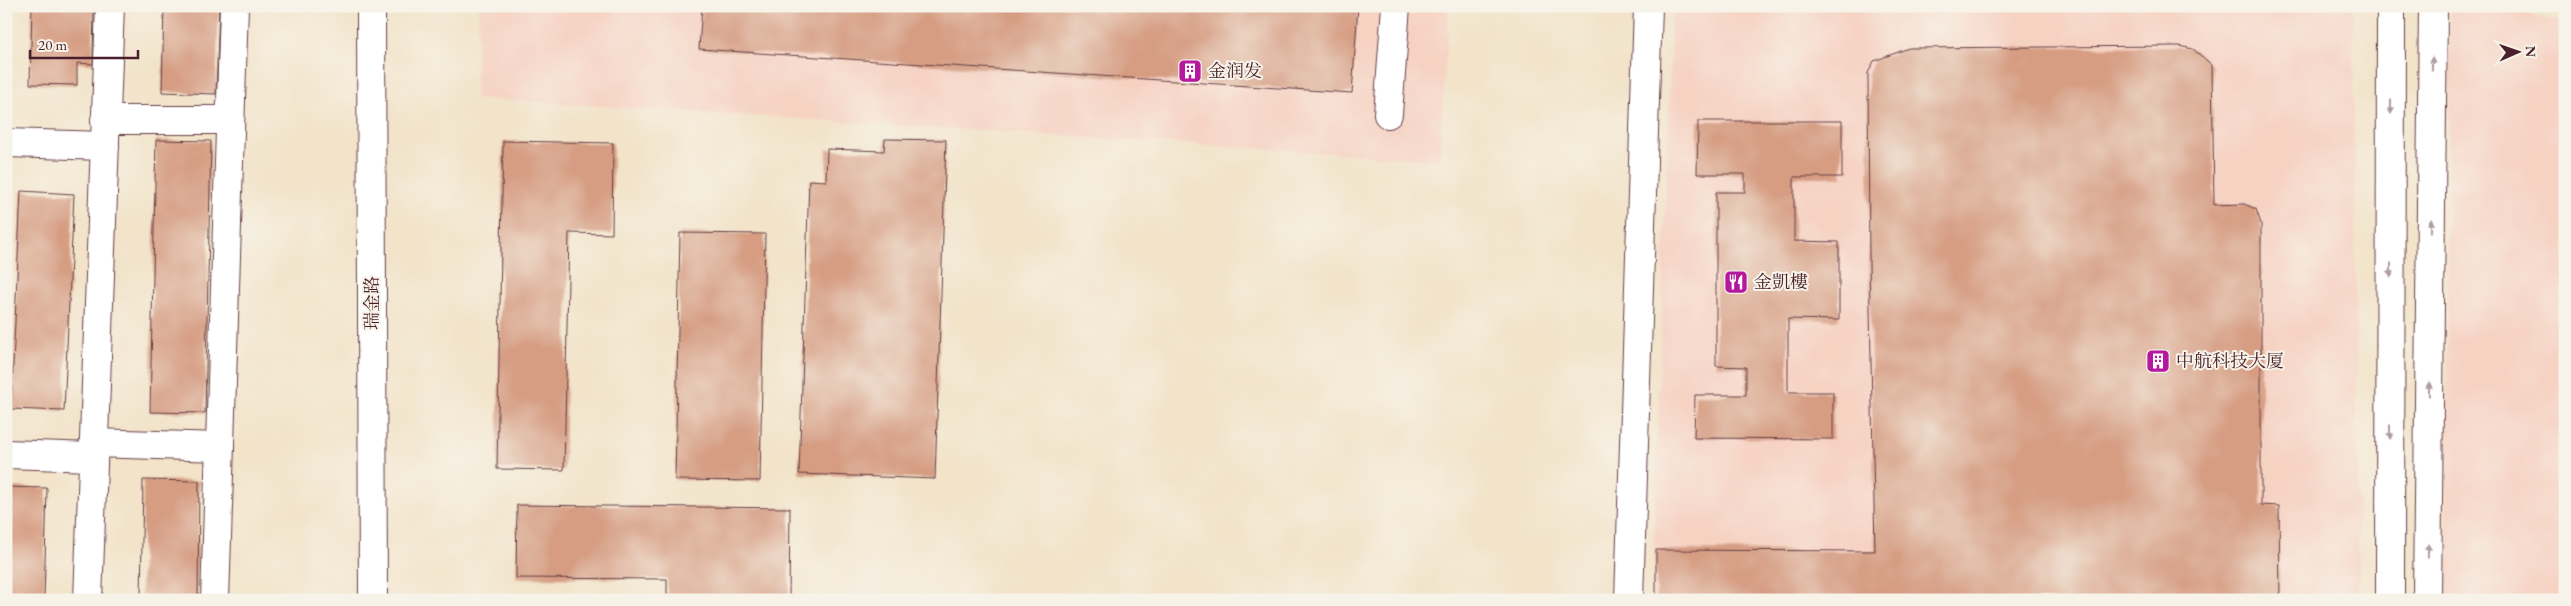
<svg xmlns="http://www.w3.org/2000/svg" width="2571" height="606" viewBox="0 0 2571 606" font-family="'EB Garamond','Noto Serif SC',serif">
  <style>
    .built { fill: #f6d2c3 }
    .building { fill: #d69d83 }
    .lines { fill: none; stroke-linecap: round; stroke-linejoin: round }
    .minor-casing { stroke: #633c43; stroke-width: 30 }
    .major-casing { stroke: #633c43; stroke-width: 30 }
    .minor { stroke: #fff; stroke-width: 28 }
    .major { stroke: #fff; stroke-width: 28 }
    .oneway { fill: #ae9aa0 }
    .labels { text-anchor: middle; stroke-width: 4; stroke-linejoin: round; paint-order: stroke }
    .poi-label { font-size: 18px; fill: #4a1f2b; stroke: #f7f3e8; text-anchor: start }
    .street-label { font-size: 18px; fill: #4a1f2b; stroke: #f7f3e8 }
  </style>
  <rect width="100%" height="100%" fill="#f7f3e8"/>
  <filter id="ink" filterUnits="userSpaceOnUse"><feTurbulence type="fractalNoise" baseFrequency=".02" numOctaves="2"/><feDisplacementMap in="SourceGraphic" scale="10" xChannelSelector="R" yChannelSelector="G"/><feConvolveMatrix kernelMatrix="1 2 1 2 8 2 1 2 1" color-interpolation-filters="sRGB"/></filter>
  <filter id="wash" filterUnits="userSpaceOnUse"><feTurbulence type="fractalNoise" baseFrequency=".0096" numOctaves="4" result="noise"/><feDisplacementMap in="SourceGraphic" scale="20" xChannelSelector="R" yChannelSelector="G"/><feGaussianBlur stdDeviation="1.12" result="paint"/><feColorMatrix in="noise" values="0 0 0 0 0 0 0 0 0 0 0 0 0 0 0 0 0 1.4 0 .05"/><feComposite in="paint" operator="in"/></filter>
  <g filter="url(#wash)">
    <rect width="100%" height="100%" fill="#f2e3c9"/>
    <!-- built -->
    <g class="built">
      <path d="M479,6H1449L1439,160L475,98Z"/>
      <path d="M1672,6H2353L2359,600H1652Z"/>
      <path d="M2450,6H2491L2565,23V600H2445Z"/>
    </g>
    <g id="blocks">
      <!-- building -->
      <g class="building">
        <path d="M32,6H94L93,64L77,63V85L30,84Z"/>
        <path d="M164,6H219L216,94L162,92Z"/>
        <path d="M702,6H1358L1352,93L699,49Z"/>
        <path d="M2179,46L2193,49L2212,65L2214,205L2244,204L2256,209L2261,224V505L2279,506L2280,600H1656V550L1875,551L1869,262L1868,73L1874,61L1909,48Z"/>
        <path d="M1698,121H1842V177H1794V241L1839,242V320L1788,319V392H1833V439L1694,438L1695,395H1746V367L1716,366V192H1745V174H1697Z"/>
        <path d="M885,139L946,140L935,479L799,474L809,180L826,181L827,149L884,151Z"/>
        <path d="M156,140L211,141L205,413L150,412Z"/>
        <path d="M503,141L613,143L612,234L569,233L564,470L497,469Z"/>
        <path d="M21,191L74,194L64,411L11,409Z"/>
        <path d="M680,233L765,234L760,481L675,480Z"/>
        <path d="M143,480L199,481L198,600H141Z"/>
        <path d="M6,487L47,488L44,600H6Z"/>
        <path d="M517,505L790,508L789,600H667V579L516,578Z"/>
      </g>
    </g>
  </g>
  <g filter="url(#ink)">
    <use href="#blocks" fill-opacity="0" stroke="#633c43" stroke-width="1"/>
    <g class="lines">
      <!-- minor casing -->
      <g class="minor-casing">
        <g id="minor">
          <path d="M1388,114L1396,6"/>
          <path d="M105,120H230"/>
          <path d="M6,143L105,146"/>
          <path d="M94,443L220,447"/>
          <path d="M6,454L93,457"/>
          <path d="M88,600L110,6"/>
          <path d="M215,600L234,6"/>
          <path d="M1629,600L1648,6"/>
          <path d="M2390,600L2391,6"/>
          <path d="M2427,600L2433,6"/>
        </g>
      </g>
      <!-- major casing -->
      <g class="major-casing">
        <path id="major" d="M371,6L373,600"/>
      </g>
      <!-- minor -->
      <use href="#minor" class="minor"/>
      <!-- major -->
      <use href="#major" class="major"/>
    </g>
    <!-- one-way arrows -->
    <defs><path id="oneway-solid" d="M-6-.8H1V-3.2L6.5 0L1 3.2V.8H-6Z" transform="scale(1.25)"/></defs>
    <g class="oneway">
      <use href="#oneway-solid" transform="translate(2432 64) rotate(-89)"/>
      <use href="#oneway-solid" transform="translate(2391 107) rotate(90)"/>
      <use href="#oneway-solid" transform="translate(2431 226) rotate(-89)"/>
      <use href="#oneway-solid" transform="translate(2391 270) rotate(90)"/>
      <use href="#oneway-solid" transform="translate(2429 389) rotate(-89)"/>
      <use href="#oneway-solid" transform="translate(2390 432) rotate(90)"/>
      <use href="#oneway-solid" transform="translate(2428 551) rotate(-89)"/>
    </g>
  </g>
  <!-- icons -->
  <defs>
    <g id="building-square" transform="scale(1.25)"><rect x="-9" y="-9" width="18" height="18" rx="4" fill="#b5179e" stroke="#f7f3e8"/><path d="M-4-6H4V6H1V3H-1V6H-4ZM-2.5-4.3h1.7v1.8h-1.7ZM.8-4.3h1.7v1.8H.8ZM-2.5-1h1.7V.8h-1.7ZM.8-1h1.7V.8H.8Z" fill="#fff"/></g>
    <g id="restaurant-square" transform="scale(1.25)"><rect x="-9" y="-9" width="18" height="18" rx="4" fill="#b5179e" stroke="#f7f3e8"/><path d="M-5-6h1v4h1v-4h1v4h1v-4h1v5L-1.5 .5V6h-2V.5L-5-1ZM5-6V6H3V1.5H1.5Q1.5-4 5-6Z" fill="#fff"/></g>
  </defs>
  <g fill-rule="evenodd">
    <use href="#building-square" x="1190" y="71"/>
    <use href="#restaurant-square" x="1736" y="282"/>
    <use href="#building-square" x="2158" y="361"/>
  </g>
  <g class="labels">
    <!-- poi labels -->
    <g class="poi-label">
      <text x="1208" y="77">金润发</text>
      <text x="1754" y="288">金凱樓</text>
      <text x="2176" y="367">中航科技大厦</text>
    </g>
    <!-- street labels -->
    <g class="street-label">
      <text transform="translate(372 303) rotate(-90)" y="6">瑞金路</text>
    </g>
  </g>
  <!-- margin -->
  <rect width="2571" height="606" fill="none" stroke="#f7f3e8" stroke-width="25"/>
  <!-- north arrow -->
  <g transform="translate(2518 52) rotate(88)" stroke="#f7f3e8" stroke-width="4" paint-order="stroke">
  <path d="M0-4L9 19L0 12L-9 19Z" fill="#4a1f2b"/>
  <text y="-8" font-size="14" font-weight="bold" text-anchor="middle" fill="#4a1f2b">N</text>
  </g>
  <!-- scale -->
  <path d="M30 50v8h108v-8" fill="none" stroke="#4a1f2b" stroke-width="2.5"/>
  <text x="38" y="50" font-size="15" fill="#4a1f2b" stroke="#f7f3e8" stroke-width="4" paint-order="stroke">20 m</text>
</svg>
